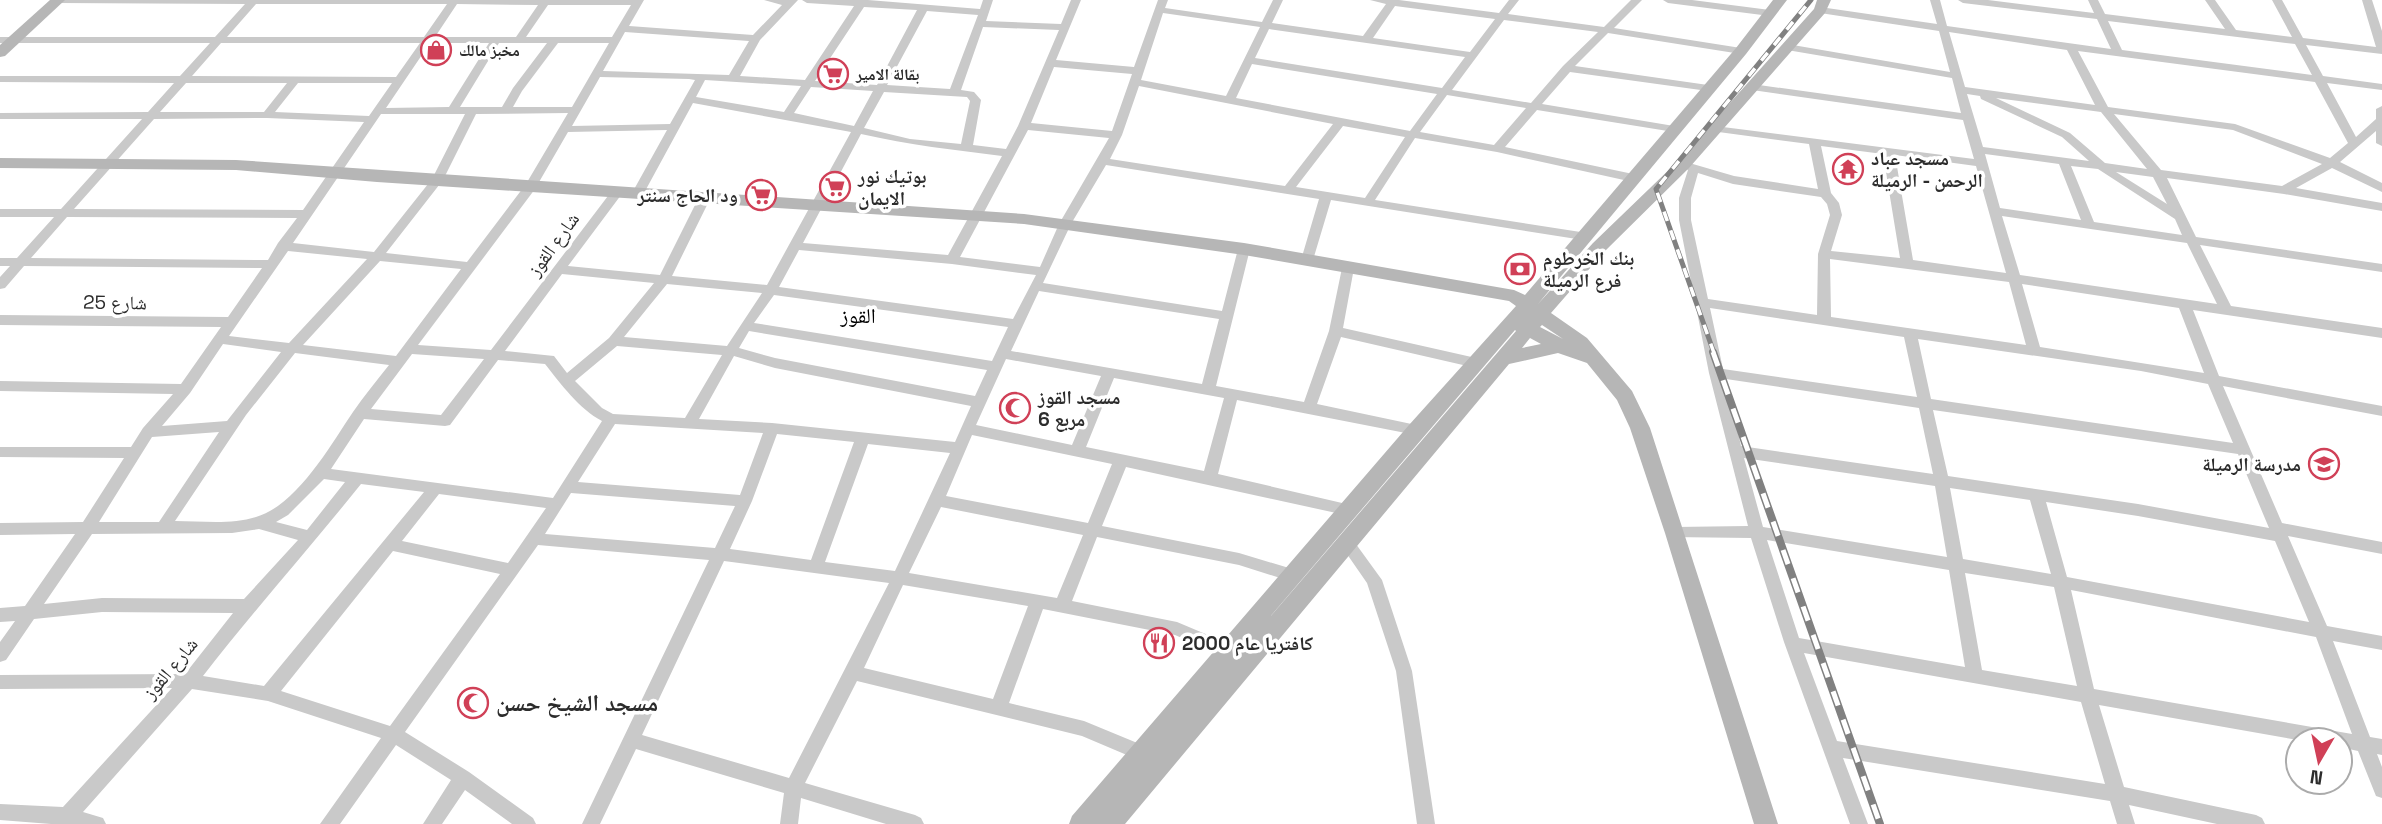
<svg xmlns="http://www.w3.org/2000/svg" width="2382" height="824" viewBox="0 0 2382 824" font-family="'Space Grotesk','Noto Naskh Arabic',sans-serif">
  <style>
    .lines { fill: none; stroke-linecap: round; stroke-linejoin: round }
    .street { fill: #c9c9c9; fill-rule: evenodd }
    .secondary { fill: #b6b6b6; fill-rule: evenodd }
    .rail-far1-casing { stroke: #818181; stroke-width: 5 }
    .rail-casing { stroke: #818181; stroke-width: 8 }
    .rail-far1 { stroke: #fff; stroke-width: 3.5; stroke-dasharray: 10; stroke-linecap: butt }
    .rail { stroke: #fff; stroke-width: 5; stroke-dasharray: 15; stroke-linecap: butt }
    .labels { text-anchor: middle; stroke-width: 7; stroke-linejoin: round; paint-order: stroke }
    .far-poi-label { font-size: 16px; font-weight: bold; fill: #2c2c2c; stroke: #fff; text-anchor: start }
    .poi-label { font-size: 19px; font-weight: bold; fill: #2c2c2c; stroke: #fff; text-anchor: start }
    .street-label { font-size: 19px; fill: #2c2c2c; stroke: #fff }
    .neighbourhood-label { font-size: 21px; fill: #000; stroke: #fff }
    .near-poi-label { font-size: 23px; font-weight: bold; fill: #2c2c2c; stroke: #fff; text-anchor: start }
  </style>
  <rect width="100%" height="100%" fill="#fff"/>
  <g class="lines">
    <!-- street -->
    <g class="street">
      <path d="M53,0H644L629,26L753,35L782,5L764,0H798L760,40L740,76L805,80L854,6L807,3L802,0H868L980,9L983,0H993L986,21L1061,24L1071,0H1081L1056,60L1134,67L1158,0H1168L1165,8L1262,22L1273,0H1283L1272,23L1363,36L1386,4L1370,0H1399L1499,13L1509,0H1519L1508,14L1604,27L1631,0H1642L1614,28L1741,48L1746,51L1741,54L1608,33L1575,66L1708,85L1713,88L1708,91L1570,72L1542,104L1674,126L1680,129L1674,132L1537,110L1505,147L1633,174L1637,175V181L1633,182L1497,152L1415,138L1375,200L1587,233L1589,236L1587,239L1583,240L1331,200L1313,260L1307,264L1301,260L1319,199L1106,165L1071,224L1043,283L1222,311L1238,249L1240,246H1248L1250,249L1216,386L1304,402L1329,331L1342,268L1348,264L1354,268L1343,328L1476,358L1483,363L1476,368L1341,337L1317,404L1421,426L1423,430L1421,434L1416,435L1237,400L1218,474L1355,506L1357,510L1355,514L1350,516L1126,467L1102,526L1239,553L1299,571L1301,576L1299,581L1293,582L1239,565L1097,537L1072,601L1177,622L1234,646L1236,651L1234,656L1228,658L1175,635L1043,609L1009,703L1084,721L1147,747L1150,753L1147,759L1141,761L1082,736L857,681L805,783L915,815L921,818L924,824H886L801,798L798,824H780L784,793L636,749L600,824H582L709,560L538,545L405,732L469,772L533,818L536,824H512L465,790L442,824H423L451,780L396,745L340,824H320L381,738L268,701L192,689L83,812L103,818L106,824H51L0,820V804L63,807L172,688L0,689V675L185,674L233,613L102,612L34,619L6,660L0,662V642L15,621L0,622V608L25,606L75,534L0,535V523L83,522L124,458L0,457V447H131L143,428L173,394L0,391V381L181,384L221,327L0,325V315L228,317L262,268L24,266L5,288L0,289V277L10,266H0V258H17L54,217H0V209H61L142,119H0V113L148,112L174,83L0,82V76H180L210,43H0V37H215L245,4L58,3ZM256,4H447L424,37H227ZM457,4L538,5L516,37H435ZM548,5H631L612,37H526ZM1395,6L1495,19L1470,52L1373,38ZM864,7L917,10L877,85L815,81ZM927,11L978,15L950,89L887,85ZM1163,13L1260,27L1226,96L1141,80ZM1504,20L1598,32L1563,66L1531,103L1452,90ZM983,27L1059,30L1018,126L1006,149L973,145L981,100L974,92L961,90ZM1269,29L1465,57L1442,88L1255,58ZM625,32L749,41L729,75L603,71ZM221,43H420L396,77L192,76ZM430,43H489L449,107L386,108ZM499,43H547L513,88L502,107H460ZM558,43H609L572,107H513L522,91ZM1252,64L1437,94L1410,131L1236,98ZM1054,67L1132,74L1112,131L1031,123ZM600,77L689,79L695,80L670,124L572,126ZM705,80L801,86L784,112L696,97ZM186,83H287L264,112H160ZM298,83H392L369,116L275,112ZM1139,86L1333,124L1285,186L1110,159L1122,135ZM811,87L873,91L854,126L794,113ZM884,92L967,97L970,101L961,144L910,139L864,128ZM1447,95L1526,108L1494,145L1420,132ZM693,103L851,132L767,285L672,276L711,197L705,193L699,197L660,275L568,266L624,191L618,187L614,188L491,350L418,345L535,189L568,132L667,130L632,193L638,197L644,193ZM568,113L526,184L467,262L386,253L443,180L476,114ZM381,114H465L432,179L374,252L293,243ZM267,118L364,122L303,210L74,209L154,119ZM1343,126L1405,137L1365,198L1296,187ZM1028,130L1109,138L1059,224L1040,267L960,257ZM861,134C909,145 955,150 1002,156L948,255L803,243ZM67,217L297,218L278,243L268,260L31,258ZM799,250L952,264L1036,275L1013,319L779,287ZM288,251L367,259L289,343L229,336ZM380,261L461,269L396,356L303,345ZM562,274L654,283L609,338L567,373L554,356L505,351ZM667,284L762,293L727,346L624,337ZM1039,291L1219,319L1202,384L1011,351ZM774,295L1008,327L992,361L754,323ZM749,331L987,370L975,396L775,358L739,348ZM223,344L281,352L227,421L162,426L190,393ZM617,346L722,355L685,418L613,414L602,408L575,381ZM295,353L389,365C377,380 364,396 353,412C330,446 297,505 256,517C231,525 201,521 175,521L246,415ZM412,354L484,359L441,415L371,409ZM734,356L775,368L971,406L955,442L772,423L699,419ZM1006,359L1101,376L1072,445L976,425ZM498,360L545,364C561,384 579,409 602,421L553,498L331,469L364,419L445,426L450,425ZM1114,378L1224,398L1204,471L1086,447ZM615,424L763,433L740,495L578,482ZM219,432L159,522H99L152,437ZM777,434L854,442L811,560L730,549L752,501ZM972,435L1112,464L1088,523L946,496ZM868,444L950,453L895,571L825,562ZM324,479L345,482L307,530L276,522L288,515ZM361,484L424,492L264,686L203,676C254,610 309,549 361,484ZM571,493L735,506L715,548L545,534ZM439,494L546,508L508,563L402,541ZM941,507L1083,535L1057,598L909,573ZM259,529L298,540L244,599L102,598L44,604L92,534L232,533ZM393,551L500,574L390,726L281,691ZM724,561L889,583L789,778L642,735ZM903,585L1028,606L993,699L864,668Z"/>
      <path d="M1663,0H1692L1770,10L1775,13L1770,16L1668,3Z"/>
      <path d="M1930,0H1940L1947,26L2111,49L2097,19L1963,3L1958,0H1988L2094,13L2088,0H2098L2105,14L2225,29L2205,0H2215L2236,30L2292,37L2272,0H2282L2303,38L2376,47L2362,0H2372L2382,31V54L2306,45L2323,76L2382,84V90L2327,83L2356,137L2376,119V109L2382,106V146L2376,143V131L2340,162L2382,183V192L2332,168L2296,188L2382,203V211L2284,194L2167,178L2196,237L2382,264V272L2200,245L2231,306L2382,328V338L2193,310L2219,376L2382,406V416L2223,386L2282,523L2382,542V554L2288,536L2327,626L2382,636V650L2333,641L2370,737L2382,739V755L2377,754L2382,767V798L2376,796L2358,751L2340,747V740H2298L2099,705L2124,787L2256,815L2262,818L2265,824H2217L2129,805L2135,824H2117L2110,801L1843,758L1868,824H1850L1784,642L1751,538L1670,537L1667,533L1670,529L1675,527L1748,526L1709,373L1679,220V198L1688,170L1680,166L1686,162L1734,176L1818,189L1809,144L1711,131L1709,129L1715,126L1974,159L1963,120L1752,90L1747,87L1752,84L1961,113L1952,78L1787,50L1782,47L1787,44L1950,72L1939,31L1820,13L1815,10L1820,7L1937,24ZM2108,21L2295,44L2312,75L2122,50ZM1949,32L2067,50L2095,105L1965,87ZM2078,51L2315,82L2348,143L2330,158L2235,124L2108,107ZM1967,94L1980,96L1981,99L2062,137L2089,161L1983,147ZM1996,98L2101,112L2147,169L2105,163L2070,133ZM2114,114L2233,130L2322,164L2282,186L2161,170ZM1821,146L1883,154L1900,258L1831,251L1842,215L1839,203L1831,193ZM1985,154L2059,164L2081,220L2000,208ZM1895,155L1976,166L2006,273L1913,260ZM2071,166L2098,169L2175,219L2182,235L2094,222ZM2116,172L2153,177L2167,204ZM1698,173L1733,184L1821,197L1827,204L1830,215L1818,254L1817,315L1708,299L1691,220V198ZM2002,216L2187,243L2217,304L2020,275ZM1830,259L2009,282L2026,345L1831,317ZM2022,284L2179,308L2204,373L2040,347ZM1710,308L1904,337L1917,397L1723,369ZM1918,339L2141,371L2208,384L2233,443L1931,399ZM1726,379L1919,408L1933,474L1741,446ZM1933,410L2238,454L2269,528L2138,504L1948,476ZM1744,458L1935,486L1947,557L1763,527ZM1950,488L2030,500L2051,574L1963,559ZM2046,502L2138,516L2275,541L2309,622L2067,577ZM1767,540L1949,570L1965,667L1799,638ZM1965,573L2054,587L2077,686L1982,670ZM2071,590L2316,637L2352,734L2094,689ZM1804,653L2081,702L2105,784L1837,741Z"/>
      <path d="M1348,538L1353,540L1382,580L1412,671L1435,824H1417L1396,671L1367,583L1340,544L1343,540Z"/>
    </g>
    <!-- secondary -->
    <g class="secondary">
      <path d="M50,0H65L5,56L0,57V45Z"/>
      <path d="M1773,0H1787L1746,54L1538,304L1593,243L1677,162L1814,9L1817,0H1831L1825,13L1689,168L1605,251L1551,313L1587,338L1632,391L1650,428L1778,824H1754L1665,533L1630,428L1617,400L1587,363L1558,353L1509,364L1125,824H1069L1072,816L1409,425L1516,306L1509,301L1244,255L1024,224L377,182L236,170L0,168V158L236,160L1024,214L1244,243L1514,290L1525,295L1736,48ZM1542,325L1563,339L1540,327ZM1515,330L1516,331L1257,632ZM1530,338L1541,344L1522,348Z"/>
    </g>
    <!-- rail-far1 casing -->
    <g class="rail-far1-casing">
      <path id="rail-far1" d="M1714,353L1656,189L1811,0"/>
    </g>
    <!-- rail casing -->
    <g class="rail-casing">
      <path id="rail" d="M1713,352L1880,824"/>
    </g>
    <!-- rail-far1 -->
    <use href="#rail-far1" class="rail-far1"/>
    <!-- rail -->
    <use href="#rail" class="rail"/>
  </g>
  <!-- icons -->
  <defs>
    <g id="shop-ring" transform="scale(1.575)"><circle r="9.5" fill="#fff" stroke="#d04057" stroke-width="1.5"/><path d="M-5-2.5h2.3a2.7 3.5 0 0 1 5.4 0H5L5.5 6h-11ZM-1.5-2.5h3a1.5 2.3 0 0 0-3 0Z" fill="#d04057"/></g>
    <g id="supermarket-ring" transform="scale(1.575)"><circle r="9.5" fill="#fff" stroke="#d04057" stroke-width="1.5"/><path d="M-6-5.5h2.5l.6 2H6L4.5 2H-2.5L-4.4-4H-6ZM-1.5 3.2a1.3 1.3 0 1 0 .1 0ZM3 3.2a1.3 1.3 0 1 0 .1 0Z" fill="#d04057"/></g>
    <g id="temple-ring" transform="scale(1.575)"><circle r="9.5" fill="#fff" stroke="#d04057" stroke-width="1.5"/><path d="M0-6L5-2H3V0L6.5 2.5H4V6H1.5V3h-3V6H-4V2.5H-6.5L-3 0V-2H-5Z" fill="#d04057"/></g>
    <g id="bank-ring" transform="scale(1.575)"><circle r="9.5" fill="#fff" stroke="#d04057" stroke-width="1.5"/><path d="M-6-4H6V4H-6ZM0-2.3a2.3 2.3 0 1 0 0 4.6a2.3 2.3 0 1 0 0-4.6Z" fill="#d04057"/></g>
    <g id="mosque-ring" transform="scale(1.575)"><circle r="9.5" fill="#fff" stroke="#d04057" stroke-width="1.5"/><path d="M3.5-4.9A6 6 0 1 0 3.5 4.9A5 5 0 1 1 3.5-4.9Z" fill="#d04057"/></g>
    <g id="school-ring" transform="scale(1.575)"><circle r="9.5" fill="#fff" stroke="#d04057" stroke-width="1.5"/><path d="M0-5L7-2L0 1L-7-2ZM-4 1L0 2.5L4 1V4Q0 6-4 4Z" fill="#d04057"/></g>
    <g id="restaurant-ring" transform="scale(1.575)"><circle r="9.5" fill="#fff" stroke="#d04057" stroke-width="1.5"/><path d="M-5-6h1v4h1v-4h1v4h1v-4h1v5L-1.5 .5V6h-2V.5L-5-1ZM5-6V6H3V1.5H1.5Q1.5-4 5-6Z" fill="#d04057"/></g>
  </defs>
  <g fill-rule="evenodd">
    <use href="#shop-ring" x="436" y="50"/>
    <use href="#supermarket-ring" x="833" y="74"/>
    <use href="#temple-ring" x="1848" y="169"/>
    <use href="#supermarket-ring" x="835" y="187"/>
    <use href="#supermarket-ring" x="761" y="195"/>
    <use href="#bank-ring" x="1520" y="269"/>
    <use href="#mosque-ring" x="1015" y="408"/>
    <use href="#school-ring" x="2324" y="464"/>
    <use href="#restaurant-ring" x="1159" y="643"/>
    <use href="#mosque-ring" x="473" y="703"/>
  </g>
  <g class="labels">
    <!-- far-poi labels -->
    <g class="far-poi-label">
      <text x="459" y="56">مخبز مالك</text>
      <text x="856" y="80">بقالة الامير</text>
    </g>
    <!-- poi labels -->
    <g class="poi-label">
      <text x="1871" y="165">مسجد عباد<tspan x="1871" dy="22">الرحمن - الرميلة</tspan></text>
      <text x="858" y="183">بوتيك نور<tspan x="858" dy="22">الايمان</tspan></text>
      <text x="738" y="202" text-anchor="end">ود الحاج سنتر</text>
      <text x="1543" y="265">بنك الخرطوم<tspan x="1543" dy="22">فرع الرميلة</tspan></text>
      <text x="1038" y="404">مسجد القوز<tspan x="1038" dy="22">مربع 6</tspan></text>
      <text x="2301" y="471" text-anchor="end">مدرسة الرميلة</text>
      <text x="1182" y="650">كافتريا عام 2000</text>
    </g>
    <!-- street labels -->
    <g class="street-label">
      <text transform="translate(553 244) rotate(-54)" y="7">شارع القوز</text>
      <text transform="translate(115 302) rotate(1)" y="7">شارع 25</text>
      <text transform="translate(170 668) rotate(-50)" y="7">شارع القوز</text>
    </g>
    <!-- neighbourhood labels -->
    <g class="neighbourhood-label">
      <text x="858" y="323">القوز</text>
    </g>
    <!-- near-poi labels -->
    <g class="near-poi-label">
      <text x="496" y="711">مسجد الشيخ حسن</text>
    </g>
  </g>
  <!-- north arrow -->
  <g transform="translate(2319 761) rotate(189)"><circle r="33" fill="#ffffff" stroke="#ababab" stroke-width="2"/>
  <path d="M0-5L12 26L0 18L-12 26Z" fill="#d04057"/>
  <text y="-10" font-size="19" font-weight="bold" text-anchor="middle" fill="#2c2c2c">N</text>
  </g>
</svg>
